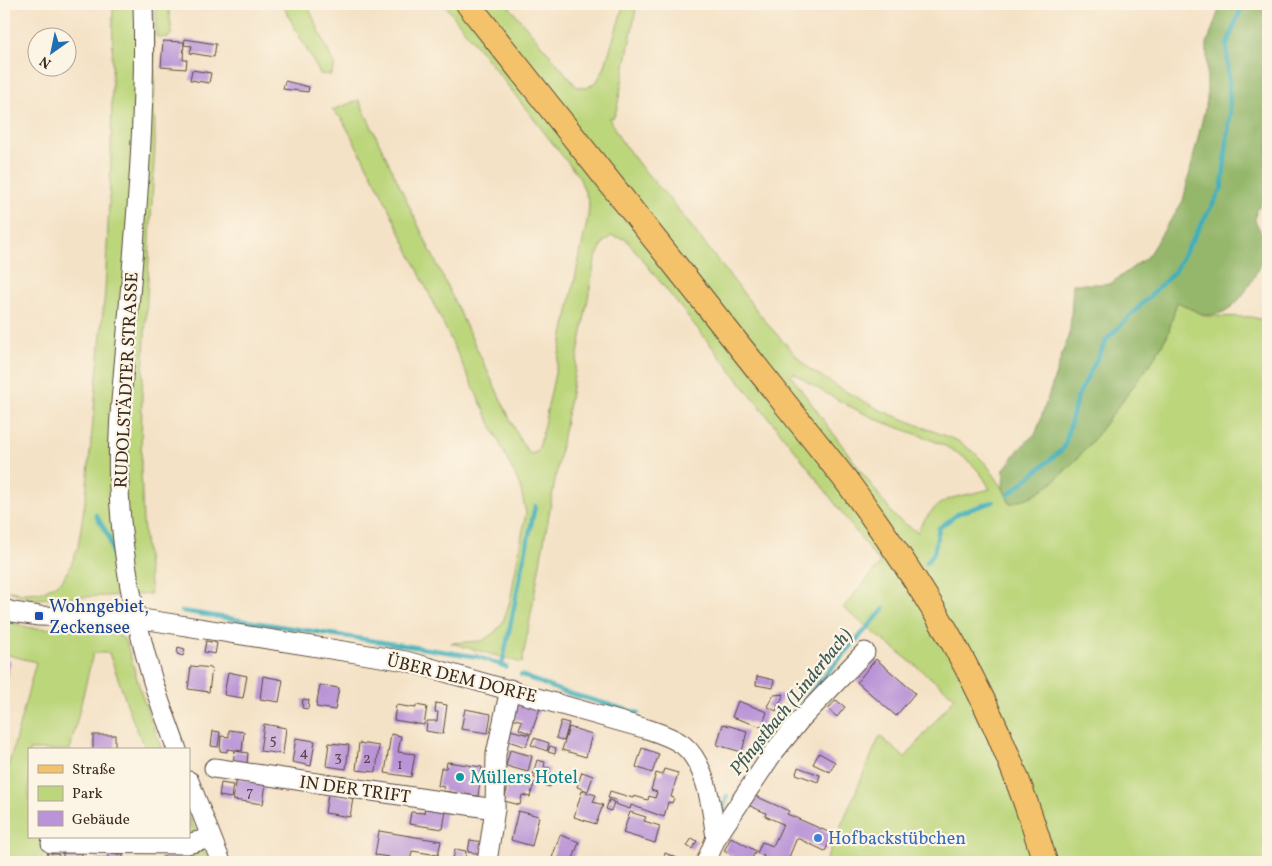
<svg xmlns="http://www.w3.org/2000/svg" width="1272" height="866" viewBox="0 0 1272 866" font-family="Vollkorn,serif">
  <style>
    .green { fill: #bcd67c; stroke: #7c804d; fill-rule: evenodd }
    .forest { fill: #95b76c; stroke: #687045 }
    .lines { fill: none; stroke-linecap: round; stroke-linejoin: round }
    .stream { stroke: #3fafba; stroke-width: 4.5 }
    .building { fill: #ba94d7 }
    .minor-casing { stroke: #574637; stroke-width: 21 }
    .major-casing { stroke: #574637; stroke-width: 26 }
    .minor { stroke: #fff; stroke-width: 19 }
    .major { stroke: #f4c26a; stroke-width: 24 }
    .transit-dot { fill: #1a4fb4; stroke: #fcf5e5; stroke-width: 2 }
    .culture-dot { fill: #0f9aa8; stroke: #fcf5e5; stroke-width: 2 }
    .shop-dot { fill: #3f7fe0; stroke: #fcf5e5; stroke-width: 2 }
    .labels { text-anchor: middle; stroke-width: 4.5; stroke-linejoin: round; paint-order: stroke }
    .number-label { font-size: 15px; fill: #5b444c }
    .street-label { font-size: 18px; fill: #3b2a1e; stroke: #fcf5e5 }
    .transit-label { font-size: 18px; fill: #164399; stroke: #fcf5e5; text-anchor: start }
    .culture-label { font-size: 18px; fill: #0d838f; stroke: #fcf5e5; text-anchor: start }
    .shop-label { font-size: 18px; fill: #366cbe; stroke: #fcf5e5; text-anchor: start }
    .water-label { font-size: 19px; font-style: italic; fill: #3c5955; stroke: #fcf5e5 }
  </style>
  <rect width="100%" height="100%" fill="#fcf5e5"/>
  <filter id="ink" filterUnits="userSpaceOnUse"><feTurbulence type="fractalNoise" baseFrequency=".02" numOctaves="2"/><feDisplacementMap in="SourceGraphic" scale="10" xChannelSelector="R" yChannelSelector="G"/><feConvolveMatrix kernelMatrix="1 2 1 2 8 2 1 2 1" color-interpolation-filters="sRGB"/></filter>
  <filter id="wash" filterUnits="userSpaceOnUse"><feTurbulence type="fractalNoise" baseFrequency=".0096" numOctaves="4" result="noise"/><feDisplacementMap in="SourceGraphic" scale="20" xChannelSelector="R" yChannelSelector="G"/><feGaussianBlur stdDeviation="1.12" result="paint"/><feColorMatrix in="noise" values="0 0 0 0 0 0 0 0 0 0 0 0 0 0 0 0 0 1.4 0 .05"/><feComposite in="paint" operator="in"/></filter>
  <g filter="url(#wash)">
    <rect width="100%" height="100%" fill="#f4e2c6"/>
    <!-- green -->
    <g class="green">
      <path d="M113,4H153L155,144L142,394L141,467L143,522L151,594L32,599L9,591L25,593L42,592L62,581L71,565L78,547L86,495L105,291L111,159Z"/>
      <path d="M156,4H168L172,33L169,37L160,38L156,36Z"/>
      <path d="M282,4H307L335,66L331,75L320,74Z"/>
      <path d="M444,4H507L577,87L587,88L597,81L604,69L624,4H637L617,108L614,117L609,118L620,139L642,168L673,203L769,326L808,368L843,390L880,410L958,441L976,454L987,465L1003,488L1010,504L1050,485L1075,461L1093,440L1153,360L1168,334L1177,301L1206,316L1251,317L1268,321V862H1089L1085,861V862H825L880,736L905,758L955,697L843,608L880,564L804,462L626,239L611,236L603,243L595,260L522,663L451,643L482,641L495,632L503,622L510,601L526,513L520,486L380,190L342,119L332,110L359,100L521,442L530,454L537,452L540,444L588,217L589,202L579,177ZM794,373C820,391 849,407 878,420C911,434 957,443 980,473C984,478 987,484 990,489C952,500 940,492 917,532L895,517L791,376Z"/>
      <path d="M4,621L31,628L109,630L123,638L127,645L142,696L162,750H146L132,718L109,653H93L70,750H29V837H48L42,862H4V783L36,662L4,654Z"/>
      <path d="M189,815L209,862H195L185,837H189Z"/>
    </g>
    <!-- forest -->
    <path class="forest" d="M1221,4H1268V187L1265,199L1256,210L1255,221L1267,244C1260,268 1240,316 1209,315C1199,315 1187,306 1177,302L1168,334L1153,360L1093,440L1075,461L1050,485L1030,497L1010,504L1003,488L1004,469L1020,448L1036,433L1070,331L1073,284H1110L1147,257L1183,201L1207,100V44Z"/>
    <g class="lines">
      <!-- stream -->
      <g class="stream">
        <path d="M1008,495L1064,448L1077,398L1107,339L1174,272L1222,188L1230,113L1227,44L1243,4"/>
        <path d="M96,515L109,537L117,575"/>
        <path d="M926,563L934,553L939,528L959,513L993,502"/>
        <path d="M182,611L479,657L506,667"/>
        <path d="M502,665L535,506"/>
        <path d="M521,675L561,691L638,713"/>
        <path d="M793,715L819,682L884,609"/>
        <path d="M722,813L727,796"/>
      </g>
    </g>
    <g id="blocks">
      <!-- building -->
      <g class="building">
        <path d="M185,39L216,44L214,57L190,53L192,46L184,45Z"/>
        <path d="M163,41L184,42L183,60H187L186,69L161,67Z"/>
        <path d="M192,70L211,73L209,83L190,80Z"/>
        <path d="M285,81L309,87L308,92L283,89Z"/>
        <path d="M206,641L217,643L215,654L204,652Z"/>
        <path d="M178,647L185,649L183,656L177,654Z"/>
        <path d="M4,659L11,661L6,681H4Z"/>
        <path d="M876,659L915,693L896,716L857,682Z"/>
        <path d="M191,666L212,668L209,692L188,689Z"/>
        <path d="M228,672L247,676L243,698L224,695Z"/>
        <path d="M263,676L283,680L279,702L260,699Z"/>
        <path d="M757,676L774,680L773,688L756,685Z"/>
        <path d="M320,685L339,688L335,710L316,707Z"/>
        <path d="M784,694L776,711L767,706L774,695Z"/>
        <path d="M303,699L309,700L308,709L302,708Z"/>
        <path d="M515,699L540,708L531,734L519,729L522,721L509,717Z"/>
        <path d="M836,700L845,707L837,717L828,709Z"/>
        <path d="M738,701L767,712L762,727L732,717Z"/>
        <path d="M436,703L447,705L443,734L426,731L427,721H437L438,712H435Z"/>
        <path d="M396,705L416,708V705L427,707L424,725L394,720Z"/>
        <path d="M465,709L491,714L488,733L461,729Z"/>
        <path d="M561,721L569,723L564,741L556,738Z"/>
        <path d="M264,724L286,728L283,754L260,751Z"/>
        <path d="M723,724L747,731L742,752L717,745Z"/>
        <path d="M569,727L592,734L586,757L562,750Z"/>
        <path d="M506,729L530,735L526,747L502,739Z"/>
        <path d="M229,730L244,732L242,751L227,749V752L220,751L221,736L229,737Z"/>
        <path d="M213,731L220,732L218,747L211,746Z"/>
        <path d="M391,734L401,736L398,752L415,754L411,777L385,773Z"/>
        <rect x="93" y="735" width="22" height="15"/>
        <path d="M296,738L315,741L311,766L292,762Z"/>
        <path d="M534,738L549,743L547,751L531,745Z"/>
        <path d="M329,743L349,745L346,769L326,766Z"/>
        <path d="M359,743L379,746L376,772L356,770Z"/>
        <path d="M550,746L556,748L555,754L548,752Z"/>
        <path d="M642,748L659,754L652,773L636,767Z"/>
        <path d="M510,750L532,756L528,772L506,766Z"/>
        <path d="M235,751L248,753L247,763L233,761Z"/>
        <path d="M819,753L835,762L830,772L813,764Z"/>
        <path d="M537,760L545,762L544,767L550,768L548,778L533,774Z"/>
        <path d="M4,762L8,763L4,777Z"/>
        <path d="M447,762L482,767L478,796L443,791L444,787L438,786L441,768H446Z"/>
        <path d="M798,767L820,775L818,782L796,774Z"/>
        <path d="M664,769L678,773L671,797L674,798L672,803L668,802L664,817L631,805L630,809L615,804L616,800L608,798L610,791L633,798L634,796L648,800L649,796L655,798L657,792L651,790L656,773L662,775Z"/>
        <path d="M582,772L593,776L588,791L577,787Z"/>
        <path d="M532,777L551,783L550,787L530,782Z"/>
        <path d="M237,778L266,783L263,804L233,800Z"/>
        <path d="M510,778L534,784L530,797L522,795L520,805L504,801Z"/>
        <path d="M221,783L233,785L231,798L219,796Z"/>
        <path d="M582,791L596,795L593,802L603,805L596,824L574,817Z"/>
        <path d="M328,794L353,798L350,817L325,813Z"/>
        <path d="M753,795L789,811L787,814L833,834L825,851L797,838L789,857L798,861L797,862H761L764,856L757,853L762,842L773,846L783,824L765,816L766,813L748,805Z"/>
        <path d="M609,800L614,802L611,811L606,809Z"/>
        <path d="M425,808L446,810L443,829L409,824L411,812L424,813Z"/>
        <path d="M518,811L539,816L532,846L511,840Z"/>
        <path d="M630,812L646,817L644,821L660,826L655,843L623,833Z"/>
        <path d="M379,831L441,841L438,855L412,851L410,862H388L389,857L375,855Z"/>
        <path d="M560,835L579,842L572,862H563L552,858Z"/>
        <path d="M731,837L756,851L750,862H745L724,851Z"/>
        <path d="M692,838L697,841L692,849L687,846Z"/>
        <path d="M470,840L483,842L482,854L468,852Z"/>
        <path d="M455,849L466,851L465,861L453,859Z"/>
        <path d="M48,852L59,855L57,862H45Z"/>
        <path d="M63,853H82L81,862H63Z"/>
        <path d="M665,853L677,858L676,862H662Z"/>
        <path d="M108,854H123V862H94V859H108Z"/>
        <rect x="162" y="857" width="18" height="5"/>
        <path d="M599,858L613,862H598Z"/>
      </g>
    </g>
  </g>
  <g filter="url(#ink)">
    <use href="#blocks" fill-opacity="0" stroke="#574637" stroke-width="1"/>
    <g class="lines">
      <!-- minor casing -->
      <g class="minor-casing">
        <g id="minor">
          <path d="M143,4C146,108 137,214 128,318C124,374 116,432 119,488C121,552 134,617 152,678C159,702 169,726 177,750"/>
          <path d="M4,609L13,612L39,616L136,618L406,661L647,729C659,733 672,737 683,745C707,764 712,810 716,838"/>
          <path d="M214,768L495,809"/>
          <path d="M189,781L221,862"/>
          <path d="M51,843L187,844L211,838"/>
          <path d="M487,862L495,809L496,754L510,689"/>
          <path d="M706,862L716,838L773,753L800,720L865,652"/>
        </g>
      </g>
      <!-- major casing -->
      <g class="major-casing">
        <path id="major" d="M468,4L845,479C885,533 923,589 956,648C994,716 1023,788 1045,862"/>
      </g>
      <!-- minor -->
      <use href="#minor" class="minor"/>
      <!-- major -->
      <use href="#major" class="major"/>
    </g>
  </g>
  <!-- markers -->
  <rect class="transit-dot" x="34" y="611" width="10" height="10" rx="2.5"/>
  <circle class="culture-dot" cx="460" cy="777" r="5"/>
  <circle class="shop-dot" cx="818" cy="838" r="5"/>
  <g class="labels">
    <!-- number labels -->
    <g class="number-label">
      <text x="273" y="744">5</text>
      <text x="304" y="757">4</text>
      <text x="338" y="761">3</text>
      <text x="367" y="763">2</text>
      <text x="400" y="769">1</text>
      <text x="250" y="796">7</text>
    </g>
    <!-- street labels -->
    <g class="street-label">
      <text transform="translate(126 380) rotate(-87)" y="6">RUDOLSTÄDTER STRASSE</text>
      <text transform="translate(462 678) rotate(14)" y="6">ÜBER DEM DORFE</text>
      <text transform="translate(355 789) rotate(8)" y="6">IN DER TRIFT</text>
    </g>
    <!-- transit labels -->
    <g class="transit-label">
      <text x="49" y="612">Wohngebiet,<tspan x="49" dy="21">Zeckensee</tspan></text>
    </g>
    <!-- culture labels -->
    <g class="culture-label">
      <text x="470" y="783">Müllers Hotel</text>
    </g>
    <!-- shop labels -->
    <g class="shop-label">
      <text x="828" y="844">Hofbackstübchen</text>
    </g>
    <!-- water labels -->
    <g class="water-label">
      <text transform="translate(790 701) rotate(-51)" y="7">Pfingstbach (Linderbach)</text>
    </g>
  </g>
  <!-- margin -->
  <rect width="1272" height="866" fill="none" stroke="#fcf5e5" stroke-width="20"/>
  <!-- legend -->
  <rect x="28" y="748" width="162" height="90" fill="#fcf5e5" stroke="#afa495"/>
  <rect x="38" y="765" width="25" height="8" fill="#f4c26a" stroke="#afa495"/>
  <text x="72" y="774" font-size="15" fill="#3b2a1e">Straße</text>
  <rect x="38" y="786" width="25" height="15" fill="#bcd67c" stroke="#afa495"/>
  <text x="72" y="798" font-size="15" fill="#3b2a1e">Park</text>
  <rect x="38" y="811" width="25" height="15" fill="#ba94d7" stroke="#afa495"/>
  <text x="72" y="824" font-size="15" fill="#3b2a1e">Gebäude</text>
  <!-- north arrow -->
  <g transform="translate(52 52) rotate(213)"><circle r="24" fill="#fcf5e5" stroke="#afa495"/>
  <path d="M0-4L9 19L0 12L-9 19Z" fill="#1f6fb2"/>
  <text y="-8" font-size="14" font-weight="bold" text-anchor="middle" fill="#3b2a1e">N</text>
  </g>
</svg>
